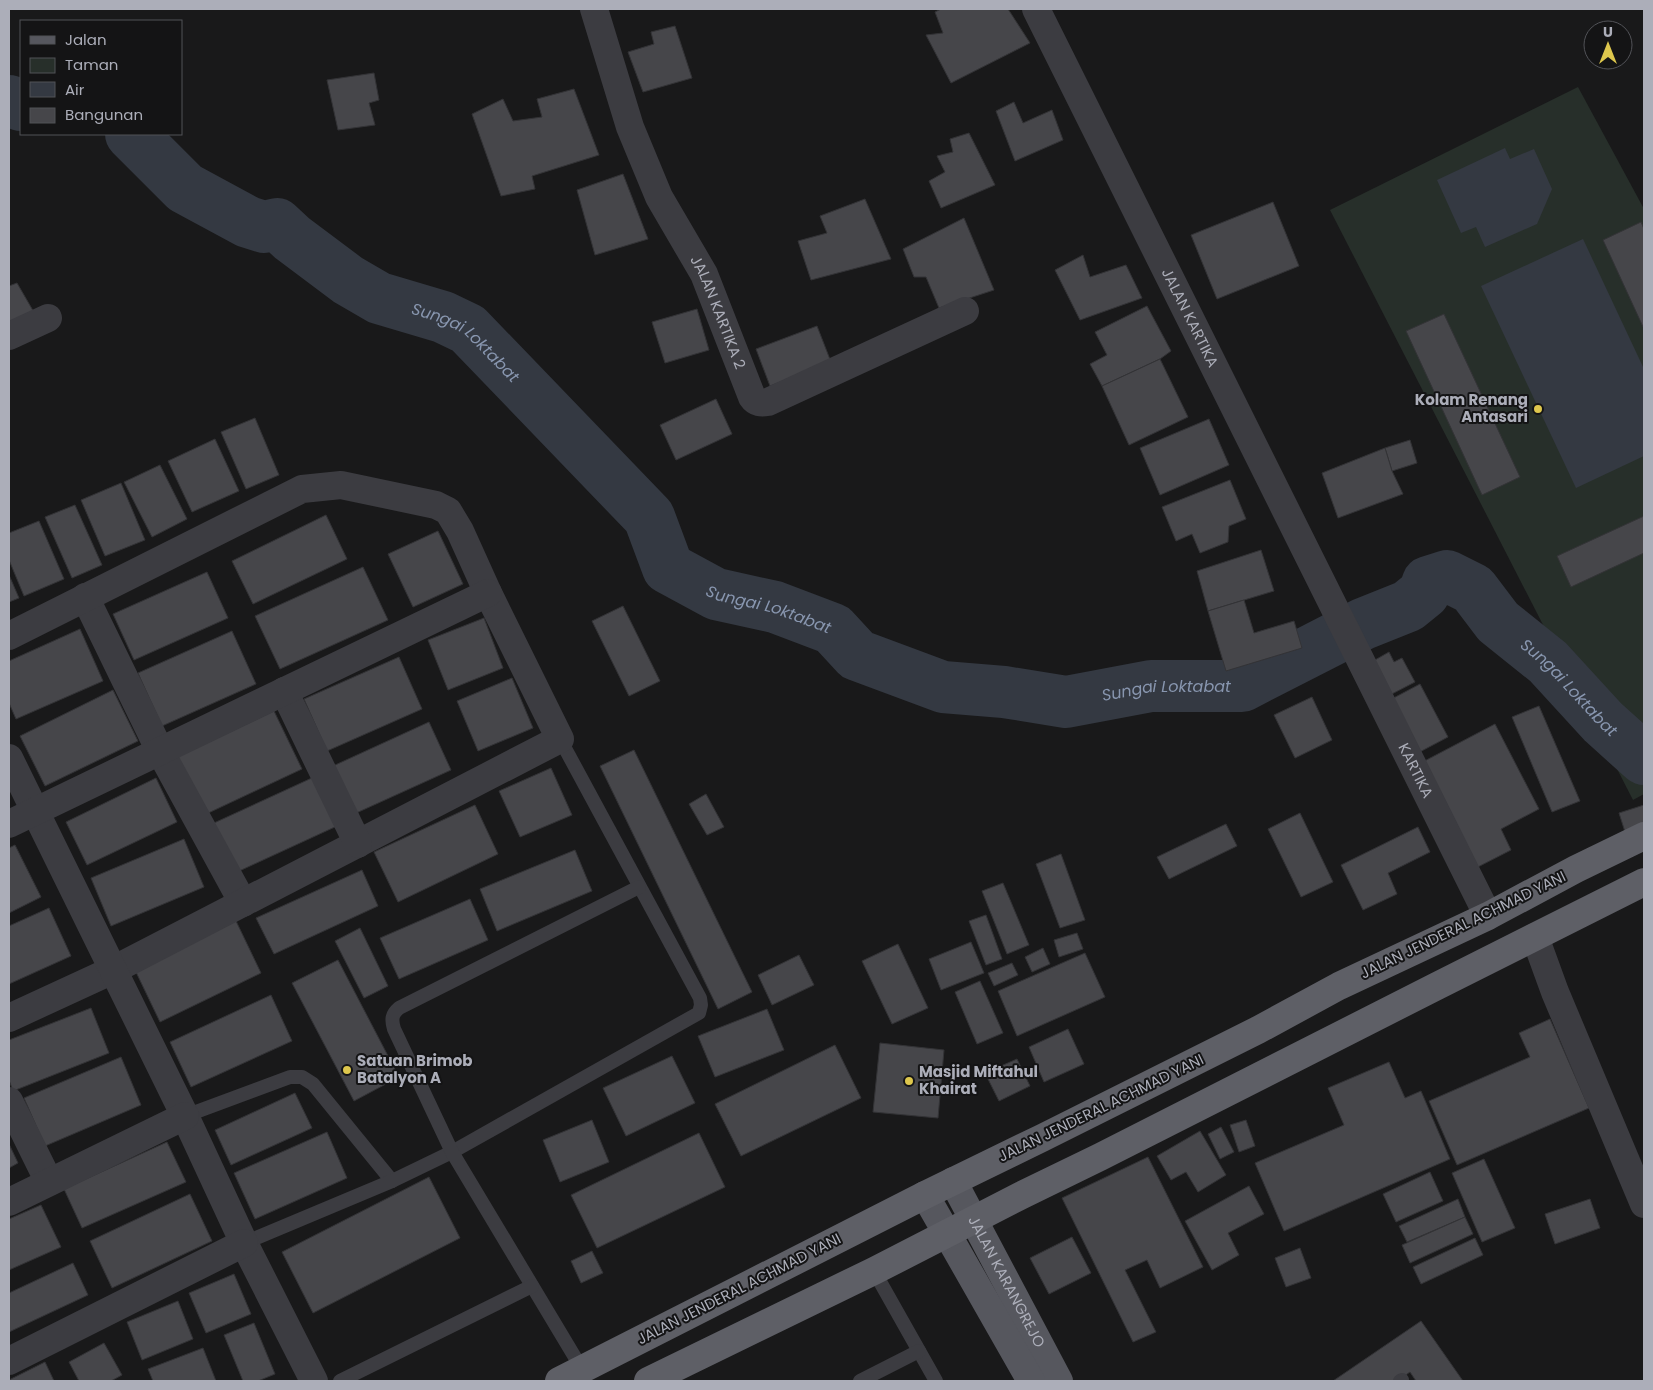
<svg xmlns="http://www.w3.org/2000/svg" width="1653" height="1390" viewBox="0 0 1653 1390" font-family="Poppins,sans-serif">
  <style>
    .green { fill: #272f2a }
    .water { fill: #343942 }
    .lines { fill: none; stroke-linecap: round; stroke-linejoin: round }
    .river { stroke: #343942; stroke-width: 52 }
    .building { fill: #46464a; stroke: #333336 }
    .service { stroke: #3c3c41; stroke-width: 14 }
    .minor { stroke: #3c3c41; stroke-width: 28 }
    .primary { stroke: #56575e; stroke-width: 28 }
    .trunk { stroke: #5e5f66; stroke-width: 28 }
    .poi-dot { fill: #dec74d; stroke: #141415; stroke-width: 2 }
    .labels { text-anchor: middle; stroke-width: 4; stroke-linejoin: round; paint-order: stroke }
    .street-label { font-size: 15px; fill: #acaeb9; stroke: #141415 }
    .poi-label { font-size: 15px; font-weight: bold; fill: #acaeb9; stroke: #141415; text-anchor: start }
    .water-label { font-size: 16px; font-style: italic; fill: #8896af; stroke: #141415 }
  </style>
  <rect width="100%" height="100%" fill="#19191a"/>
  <!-- green -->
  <path class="green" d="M1578,87L1644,209V794L1633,800L1330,210Z"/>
  <!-- water -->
  <g class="water">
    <path d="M1505,148L1510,159L1534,149L1552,189L1537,224L1485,247L1476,227L1461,233L1437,180Z"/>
    <path d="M1583,239L1644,369V456L1576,488L1481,286Z"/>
  </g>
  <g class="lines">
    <!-- river -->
    <g class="river">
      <path d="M9,101L21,105"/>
      <path id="s1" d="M131,134L185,188L248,222L264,227L277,224L292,238L348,280L379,298L443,317L468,329L649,517L668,568L716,594L775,607L833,629L857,655L943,687L1004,692L1066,702L1151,686H1242L1363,624L1408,606L1424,593L1428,582L1447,576L1473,589L1498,622L1548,662L1603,722L1644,759"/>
    </g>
  </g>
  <!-- building -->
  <g class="building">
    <path d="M941,9H1008L1030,43L951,83L926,35L943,33L935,12Z"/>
    <path d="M675,26L692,78L643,92L628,52L654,44L651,32Z"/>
    <path d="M374,73L379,100L369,103L375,125L338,130L327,80Z"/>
    <path d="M574,89L599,155L532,176L535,189L501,196L472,114L503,99L513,121L542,117L537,99Z"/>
    <path d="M1014,102L1023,123L1052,110L1063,140L1015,161L996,111Z"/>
    <path d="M969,133L995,185L941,208L929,181L945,172L937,156L953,152L950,139Z"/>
    <path d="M623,174L648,239L595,255L577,190Z"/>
    <path d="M865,199L891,259L811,280L798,241L827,233L820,216Z"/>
    <path d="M1273,202L1299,266L1217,299L1191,235Z"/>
    <path d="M964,218L994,290L939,308L926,277H914L903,249Z"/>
    <path d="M1641,222L1644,229V329L1603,240Z"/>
    <path d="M1083,255L1090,277L1126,265L1142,298L1080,320L1055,270Z"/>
    <path d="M17,283L39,321L9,333V286Z"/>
    <path d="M1147,306L1171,351L1160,359L1102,386L1090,364L1107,355L1095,332Z"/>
    <path d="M697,309L709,350L665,363L652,322Z"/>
    <path d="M1444,314L1520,477L1482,495L1406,331Z"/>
    <path d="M817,326L831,362L770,386L756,349Z"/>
    <path d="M1160,359L1188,417L1129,445L1102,386Z"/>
    <path d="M716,399L732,434L676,460L660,425Z"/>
    <path d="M255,418L279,475L246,489L221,432Z"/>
    <path d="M1209,419L1229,465L1160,495L1140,448Z"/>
    <path d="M215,439L239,491L192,512L168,461Z"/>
    <path d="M1410,440L1417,463L1392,471L1385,448Z"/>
    <path d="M1385,448L1392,471L1403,494L1338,518L1322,473Z"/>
    <path d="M160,465L187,519L152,537L124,482Z"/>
    <path d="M1230,480L1246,519L1229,526L1228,542L1200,553L1192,534L1176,541L1162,507Z"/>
    <path d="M121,483L145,540L105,556L81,500Z"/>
    <path d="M75,505L102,565L72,578L45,517Z"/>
    <path d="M326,515L347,559L253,604L232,561Z"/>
    <path d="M1644,516V553L1571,587L1557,556Z"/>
    <path d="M39,521L64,579L24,596L9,560V533Z"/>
    <path d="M438,531L463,584L413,607L388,554Z"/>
    <path d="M1261,550L1274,591L1208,611L1197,571Z"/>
    <path d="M363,567L388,620L280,669L255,616Z"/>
    <path d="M207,572L228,618L134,660L113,614Z"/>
    <path d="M9,575L19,598L9,602Z"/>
    <path d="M1244,600L1254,633L1294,621L1302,648L1226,671L1208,611Z"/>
    <path d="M623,606L660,681L629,696L592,621Z"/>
    <path d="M484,618L503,668L448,690L428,640Z"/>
    <path d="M80,629L103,681L16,719L9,703V661Z"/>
    <path d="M232,631L256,684L162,726L138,673Z"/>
    <path d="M1389,652L1394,662L1402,658L1415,682L1386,697L1368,664Z"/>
    <path d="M399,657L422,709L327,751L304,699Z"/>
    <path d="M512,678L533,728L478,751L457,701Z"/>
    <path d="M1420,684L1448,737L1414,755L1386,702Z"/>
    <path d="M113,690L138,741L45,786L20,736Z"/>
    <path d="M1312,697L1332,740L1295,758L1274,715Z"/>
    <path d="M1539,706L1580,801L1552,812L1512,717Z"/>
    <path d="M274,711L302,769L204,815L177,757Z"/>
    <path d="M429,722L451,770L354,814L333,766Z"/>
    <path d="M1495,724L1539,809L1501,829L1511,850L1470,871L1415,766Z"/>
    <path d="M634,750L752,992L718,1009L600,766Z"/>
    <path d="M551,768L572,815L520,837L499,791Z"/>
    <path d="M314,777L337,826L237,872L214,823Z"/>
    <path d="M156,778L177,822L87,865L66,822Z"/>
    <path d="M706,794L724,827L707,835L689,804Z"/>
    <path d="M475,805L498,854L398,902L374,852Z"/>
    <path d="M1644,805V829L1626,835L1619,813Z"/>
    <path d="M1300,813L1333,882L1301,897L1268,829Z"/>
    <path d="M1226,824L1237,846L1169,879L1157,857Z"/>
    <path d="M1418,827L1430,852L1388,873L1397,894L1363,910L1341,865Z"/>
    <path d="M184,839L204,887L111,926L91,878Z"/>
    <path d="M15,845L41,897L9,913V848Z"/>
    <path d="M575,850L592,891L497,931L480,889Z"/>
    <path d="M1061,854L1085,920L1060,928L1036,864Z"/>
    <path d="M362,870L378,906L274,954L256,918Z"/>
    <path d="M1003,883L1029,945L1007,954L982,891Z"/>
    <path d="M470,899L488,940L399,979L380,938Z"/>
    <path d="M49,908L71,956L9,984V926Z"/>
    <path d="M986,915L1002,959L986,965L969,921Z"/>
    <path d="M236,921L261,973L160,1022L135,970Z"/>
    <path d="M360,928L388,986L364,998L335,941Z"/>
    <path d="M1077,933L1083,949L1059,957L1054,940Z"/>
    <path d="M971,942L984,973L941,990L929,959Z"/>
    <path d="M898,944L928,1008L892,1024L862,961Z"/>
    <path d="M1043,948L1050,964L1032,972L1025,957Z"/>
    <path d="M1085,953L1105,997L1017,1036L998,991Z"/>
    <path d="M799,955L814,985L772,1005L758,975Z"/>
    <path d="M338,960L399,1077L354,1101L292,983Z"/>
    <path d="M1012,963L1018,975L994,986L988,973Z"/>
    <path d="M980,981L1003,1033L977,1044L955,992Z"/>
    <path d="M271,995L292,1041L191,1087L170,1042Z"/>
    <path d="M91,1008L109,1053L13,1091L9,1080V1040Z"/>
    <path d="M767,1009L784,1050L715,1077L698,1036Z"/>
    <path d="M1550,1019L1589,1108L1457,1165L1429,1101L1530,1057L1519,1033Z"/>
    <path d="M1068,1029L1084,1064L1044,1082L1029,1047Z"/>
    <path d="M880,1043L944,1050L938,1118L873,1112Z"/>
    <path d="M835,1045L861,1098L741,1156L715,1104Z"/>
    <path d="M672,1056L695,1103L626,1136L603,1088Z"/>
    <path d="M121,1057L141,1105L45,1146L24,1098Z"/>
    <path d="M1017,1059L1030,1086L999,1101L985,1073Z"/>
    <path d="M1389,1062L1405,1098L1421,1091L1450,1159L1284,1231L1255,1163L1344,1125L1328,1088Z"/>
    <path d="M295,1093L312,1128L231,1165L215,1130Z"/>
    <path d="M592,1120L609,1162L560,1182L543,1140Z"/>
    <path d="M1246,1120L1255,1146L1239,1152L1230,1125Z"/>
    <path d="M1221,1127L1234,1152L1220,1159L1208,1134Z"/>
    <path d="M1200,1131L1226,1175L1198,1192L1186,1172L1171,1180L1157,1156Z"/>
    <path d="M327,1132L347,1178L255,1219L234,1173Z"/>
    <path d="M699,1133L725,1187L597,1248L571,1195Z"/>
    <path d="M167,1142L186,1182L82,1228L64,1189Z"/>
    <path d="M9,1144L18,1163L9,1168Z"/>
    <path d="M1148,1157L1203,1267L1160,1288L1147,1260L1125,1270L1156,1332L1133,1342L1062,1198Z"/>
    <path d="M1484,1159L1515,1228L1482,1242L1452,1173Z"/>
    <path d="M1430,1172L1443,1201L1396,1222L1383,1194Z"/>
    <path d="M429,1177L460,1238L313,1313L282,1252Z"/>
    <path d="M1249,1186L1264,1214L1228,1233L1239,1255L1212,1270L1185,1221Z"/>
    <path d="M190,1194L212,1241L112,1288L90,1241Z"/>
    <path d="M1458,1199L1465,1217L1407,1242L1399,1226Z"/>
    <path d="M1590,1199L1600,1228L1555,1244L1545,1214Z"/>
    <path d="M41,1205L61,1247L9,1270V1219Z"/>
    <path d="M1465,1217L1473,1234L1410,1263L1402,1245Z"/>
    <path d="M1072,1237L1091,1273L1049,1294L1030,1258Z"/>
    <path d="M1475,1238L1483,1255L1421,1284L1413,1267Z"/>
    <path d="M1300,1248L1311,1278L1286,1287L1275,1258Z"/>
    <path d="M592,1251L603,1273L581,1283L571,1261Z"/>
    <path d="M73,1263L88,1295L9,1332V1293Z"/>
    <path d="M234,1274L251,1314L206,1333L189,1293Z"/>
    <path d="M178,1301L193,1339L142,1360L127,1322Z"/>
    <path d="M1421,1321L1463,1381H1416L1410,1372L1397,1381H1333Z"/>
    <path d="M254,1323L275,1374L258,1381H243L224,1335Z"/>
    <path d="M104,1343L122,1375L111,1381H79L69,1362Z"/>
    <path d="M203,1348L216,1381H153L148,1369Z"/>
    <path d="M45,1362L54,1381H9V1380Z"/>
  </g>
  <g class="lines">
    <!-- service -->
    <g class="service">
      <path d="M185,1116L290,1077H302L313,1084L392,1181"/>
      <path d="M244,1243L392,1181L452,1152L699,1013L701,1005L700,998L560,739"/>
      <path d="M874,1271L936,1381"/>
      <path d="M582,1369L452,1152L394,1029C391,1019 392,1014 399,1008L639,887"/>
      <path d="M340,1381L532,1286"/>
      <path d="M860,1381L919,1351"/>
      <path d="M1400,1381L1402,1380"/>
    </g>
    <!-- minor -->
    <g class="minor">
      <path id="s2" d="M594,9L630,127L659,197L704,274L752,397C756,403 761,403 768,402L965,311"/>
      <path id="s3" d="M1036,9L1488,916"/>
      <path d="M9,336L48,318"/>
      <path d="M85,597L160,751L243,903"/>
      <path d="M9,636L302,489L341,485L436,505L448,511L460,531L488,593L560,739L113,970L9,1018"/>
      <path d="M284,691L358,844"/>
      <path d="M9,758L185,1116L244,1243L314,1381"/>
      <path d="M9,824L488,593"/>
      <path d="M1535,937L1555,992L1644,1204"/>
      <path d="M9,1101L49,1182"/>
      <path d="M9,1202L185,1116"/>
      <path d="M9,1361L244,1243"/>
    </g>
    <!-- primary -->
    <g class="primary">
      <path id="s4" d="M953,1181L1059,1381"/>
      <path d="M925,1195L1031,1381"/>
    </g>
    <!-- trunk -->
    <g class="trunk">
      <path d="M559,1381L925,1195L1042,1138L1258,1030L1339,986L1488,916L1576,869L1644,836"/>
      <path d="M648,1381L874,1271L1022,1195L1100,1157L1437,986L1644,882"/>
    </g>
  </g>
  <!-- markers -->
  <g class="poi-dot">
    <circle cx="1538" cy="409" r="5"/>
    <circle cx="347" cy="1070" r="5"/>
    <circle cx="909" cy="1081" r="5"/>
  </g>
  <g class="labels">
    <!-- street labels -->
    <g class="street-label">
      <text dy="5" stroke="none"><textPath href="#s2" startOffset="329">JALAN KARTIKA 2</textPath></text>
      <text dy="5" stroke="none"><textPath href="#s3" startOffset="345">JALAN KARTIKA</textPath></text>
      <text dy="5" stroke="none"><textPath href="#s3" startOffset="851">KARTIKA</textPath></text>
      <text transform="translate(1463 925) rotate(-26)" y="5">JALAN JENDERAL ACHMAD YANI</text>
      <text transform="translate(1101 1108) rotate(-26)" y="5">JALAN JENDERAL ACHMAD YANI</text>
      <text dy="5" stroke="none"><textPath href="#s4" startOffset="114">JALAN KARANGREJO</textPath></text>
      <text transform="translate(739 1289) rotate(-27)" y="5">JALAN JENDERAL ACHMAD YANI</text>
    </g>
    <!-- poi labels -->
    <g class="poi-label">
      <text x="1528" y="405" text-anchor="end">Kolam Renang<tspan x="1528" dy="17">Antasari</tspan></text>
      <text x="357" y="1066">Satuan Brimob<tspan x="357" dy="17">Batalyon A</tspan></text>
      <text x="919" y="1077">Masjid Miftahul<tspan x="919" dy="17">Khairat</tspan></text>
    </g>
    <!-- water labels -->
    <g class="water-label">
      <text dy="6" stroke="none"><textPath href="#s1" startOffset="404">Sungai Loktabat</textPath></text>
      <text dy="6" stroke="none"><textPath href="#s1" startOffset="824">Sungai Loktabat</textPath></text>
      <text dy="6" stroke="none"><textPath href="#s1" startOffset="1724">Sungai Loktabat</textPath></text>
      <text dy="6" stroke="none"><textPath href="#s1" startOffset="1244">Sungai Loktabat</textPath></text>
    </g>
  </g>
  <!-- border -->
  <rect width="1653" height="1390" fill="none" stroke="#acaeb9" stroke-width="20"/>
  <!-- legend -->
  <rect x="20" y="20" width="162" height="115" fill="#141415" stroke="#515257"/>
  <rect x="30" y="36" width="25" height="8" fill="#56575e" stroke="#515257"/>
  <text x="65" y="45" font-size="15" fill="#acaeb9">Jalan</text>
  <rect x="30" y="58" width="25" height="15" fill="#272f2a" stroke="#515257"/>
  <text x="65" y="70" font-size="15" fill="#acaeb9">Taman</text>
  <rect x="30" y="82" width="25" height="15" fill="#343942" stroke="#515257"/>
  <text x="65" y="95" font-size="15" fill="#acaeb9">Air</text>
  <rect x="30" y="108" width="25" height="15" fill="#46464a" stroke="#515257"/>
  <text x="65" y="120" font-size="15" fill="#acaeb9">Bangunan</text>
  <!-- north arrow -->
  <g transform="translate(1608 45)"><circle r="24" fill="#141415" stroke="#515257"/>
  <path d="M0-4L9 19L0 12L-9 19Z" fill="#dec74d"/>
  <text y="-8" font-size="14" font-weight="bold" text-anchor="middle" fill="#acaeb9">U</text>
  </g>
</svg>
